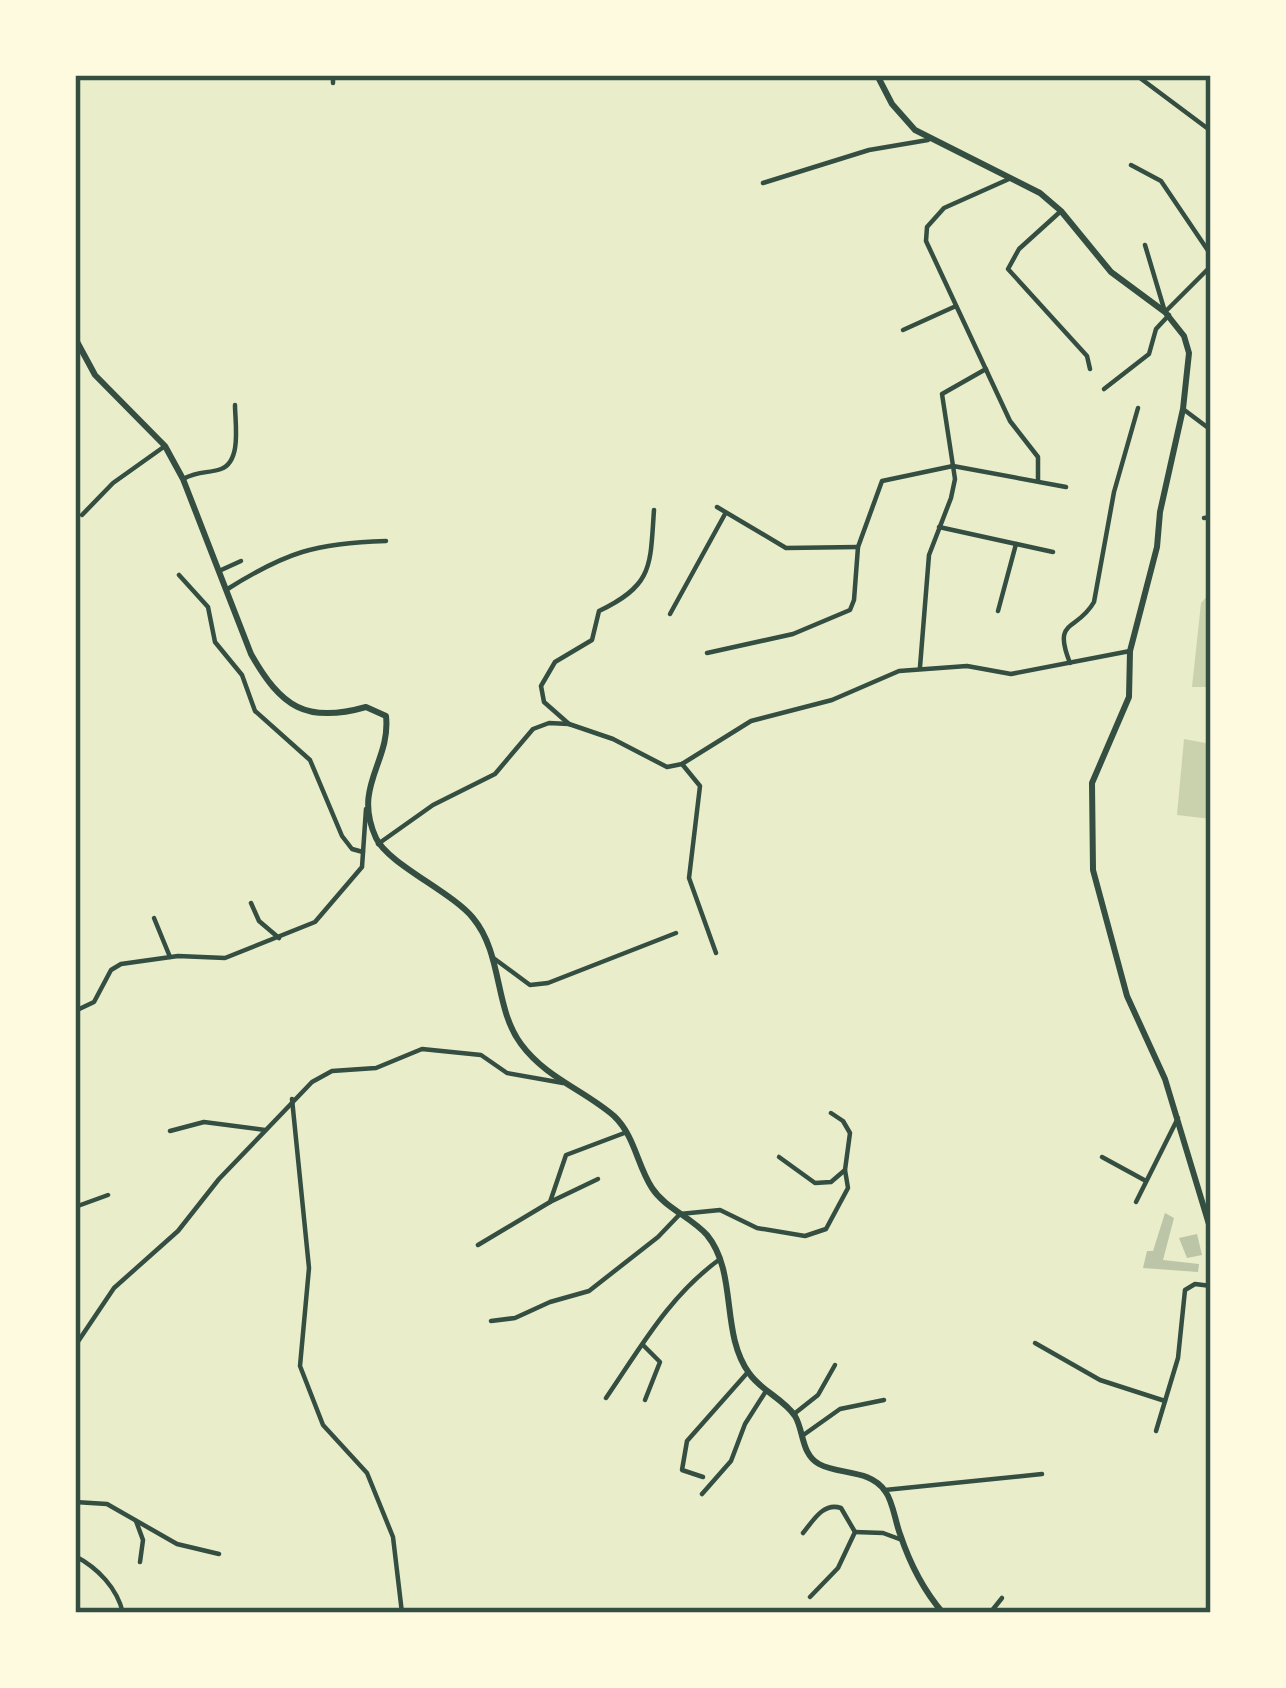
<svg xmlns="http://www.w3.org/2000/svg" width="1286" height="1688" viewBox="0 0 1286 1688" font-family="'DM Sans',sans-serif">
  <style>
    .green { fill: #cad2ad }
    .building { fill: #bcc5a7 }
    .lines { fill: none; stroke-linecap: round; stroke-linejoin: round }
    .minor { stroke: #344e41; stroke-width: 4.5 }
    .tertiary { stroke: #344e41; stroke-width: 6 }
    .neatline { fill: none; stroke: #344e41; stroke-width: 4.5 }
  </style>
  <rect width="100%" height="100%" fill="#e9edc9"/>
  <!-- green -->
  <g class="green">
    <path d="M1211,592V687H1192L1201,603Z"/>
    <path d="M1184,739L1211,744V819L1177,815Z"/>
  </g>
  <!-- building -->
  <g class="building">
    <path d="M1165,1213L1174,1218L1163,1260L1199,1264L1198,1272L1143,1268L1147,1251H1153Z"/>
    <path d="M1197,1234L1202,1255L1187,1258L1179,1238Z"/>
  </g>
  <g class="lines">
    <!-- minor -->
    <g class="minor">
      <path d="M333,75V83"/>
      <path d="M1136,75L1211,131"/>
      <path d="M1131,165L1161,181L1211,255"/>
      <path d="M1009,179L944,208L927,227L926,241L1010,421L1038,457V480"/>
      <path d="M763,183L869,150L928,140"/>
      <path d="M1061,211L1019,249L1008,269L1087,356L1090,369"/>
      <path d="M1145,245L1165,312"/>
      <path d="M1165,312L1211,266"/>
      <path d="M903,330L956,306"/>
      <path d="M1104,389L1149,354L1156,329L1169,315"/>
      <path d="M1183,409L1211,430"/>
      <path d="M183,479C200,470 207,474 221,469C242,461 235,423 235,405"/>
      <path d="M717,507L786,548L858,547"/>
      <path d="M82,515L113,483L165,446"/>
      <path d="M1204,518L1211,517"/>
      <path d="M939,527L1053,552"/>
      <path d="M219,571L241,561"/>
      <path d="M179,575L208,607L215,642L242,675L255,711L310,760L342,836L352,849L363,852"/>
      <path d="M226,590C286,552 316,543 386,541"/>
      <path d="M998,611L1016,544"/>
      <path d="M670,614L725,514"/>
      <path d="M707,653L793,634L850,610L854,600L858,547L882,481L953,466L1066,487"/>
      <path d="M1070,663C1052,618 1077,632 1094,602L1114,492L1138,408"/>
      <path d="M920,667L929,555L951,498L955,479L942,394L986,369"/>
      <path d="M569,724L544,702L541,686L555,662L592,640L599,611C654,585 650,565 654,510"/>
      <path d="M682,764L700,786L689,878L716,953"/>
      <path d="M378,844L433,805L495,774L533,729L549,723L569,724L613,739L667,767L682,764L751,721L832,700L899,671L967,666L1011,674L1130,651"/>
      <path d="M251,903L259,921L279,938"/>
      <path d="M154,918L170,957"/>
      <path d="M492,957L530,985L548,983L676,933"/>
      <path d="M75,1011L94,1002L111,970L121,964L178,956L225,958L315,922L362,867L366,809"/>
      <path d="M292,1099L309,1268L300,1366L323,1425L367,1473L393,1537L402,1613"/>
      <path d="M170,1131L204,1122L265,1130"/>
      <path d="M779,1157L815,1183L831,1182L845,1170"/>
      <path d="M1102,1157L1146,1181"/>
      <path d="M550,1202L598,1179"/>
      <path d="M1136,1202L1178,1118"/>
      <path d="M75,1207L108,1195"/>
      <path d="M478,1245L550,1202L566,1155L627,1132"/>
      <path d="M491,1321L515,1318L550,1302L589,1291L658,1237L680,1214L720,1210L757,1228L805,1236L826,1229L848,1188L845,1170L850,1133L843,1121L831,1113"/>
      <path d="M1035,1343L1100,1380L1165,1401"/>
      <path d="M643,1345L660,1362L645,1400"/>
      <path d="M75,1346L114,1288L178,1231L219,1179L312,1082L332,1071L376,1068L422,1049L481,1055L507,1073L563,1083"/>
      <path d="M606,1398C641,1347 669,1296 720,1259"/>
      <path d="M794,1414L818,1395L835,1365"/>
      <path d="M1156,1431L1178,1358L1185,1290L1195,1284L1211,1286"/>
      <path d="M802,1436L840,1409L884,1400"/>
      <path d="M703,1477L682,1470L687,1441L748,1372"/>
      <path d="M885,1490L1042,1474"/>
      <path d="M702,1494L731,1461L745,1424L766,1391"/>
      <path d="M75,1502L107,1504L177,1544L219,1554"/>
      <path d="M136,1521L143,1540L140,1562"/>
      <path d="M855,1532L883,1533L902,1540"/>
      <path d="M803,1533C813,1521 823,1502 841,1508L855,1532L838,1568L810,1597"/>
      <path d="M75,1556C98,1568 117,1588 123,1613"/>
      <path d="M990,1613L1002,1598"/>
    </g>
    <!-- tertiary -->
    <g class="tertiary">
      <path d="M877,75L892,104L915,130L1040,193L1061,211L1111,272L1165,312L1184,336L1189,353L1183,409L1160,512L1157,547L1130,651L1129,697L1092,783L1093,870L1127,996L1165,1079L1211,1231"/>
      <path d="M75,338L95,375L165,446L183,479L251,654C281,707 306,724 366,707L386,716C391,762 352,786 376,838C388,864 452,892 473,918C503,954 494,1008 521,1044C546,1078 584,1090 614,1116C635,1136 637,1165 652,1188C665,1208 691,1217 707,1235C738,1273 720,1333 749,1373C760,1390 784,1399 795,1416C804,1431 801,1454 819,1464C839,1475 870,1469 885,1491C893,1501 895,1521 900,1534C909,1561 924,1591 943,1613"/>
    </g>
  </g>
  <!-- border -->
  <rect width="1286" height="1688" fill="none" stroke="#fefae0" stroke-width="156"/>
  <rect x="78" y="78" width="1130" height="1532" class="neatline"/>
</svg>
